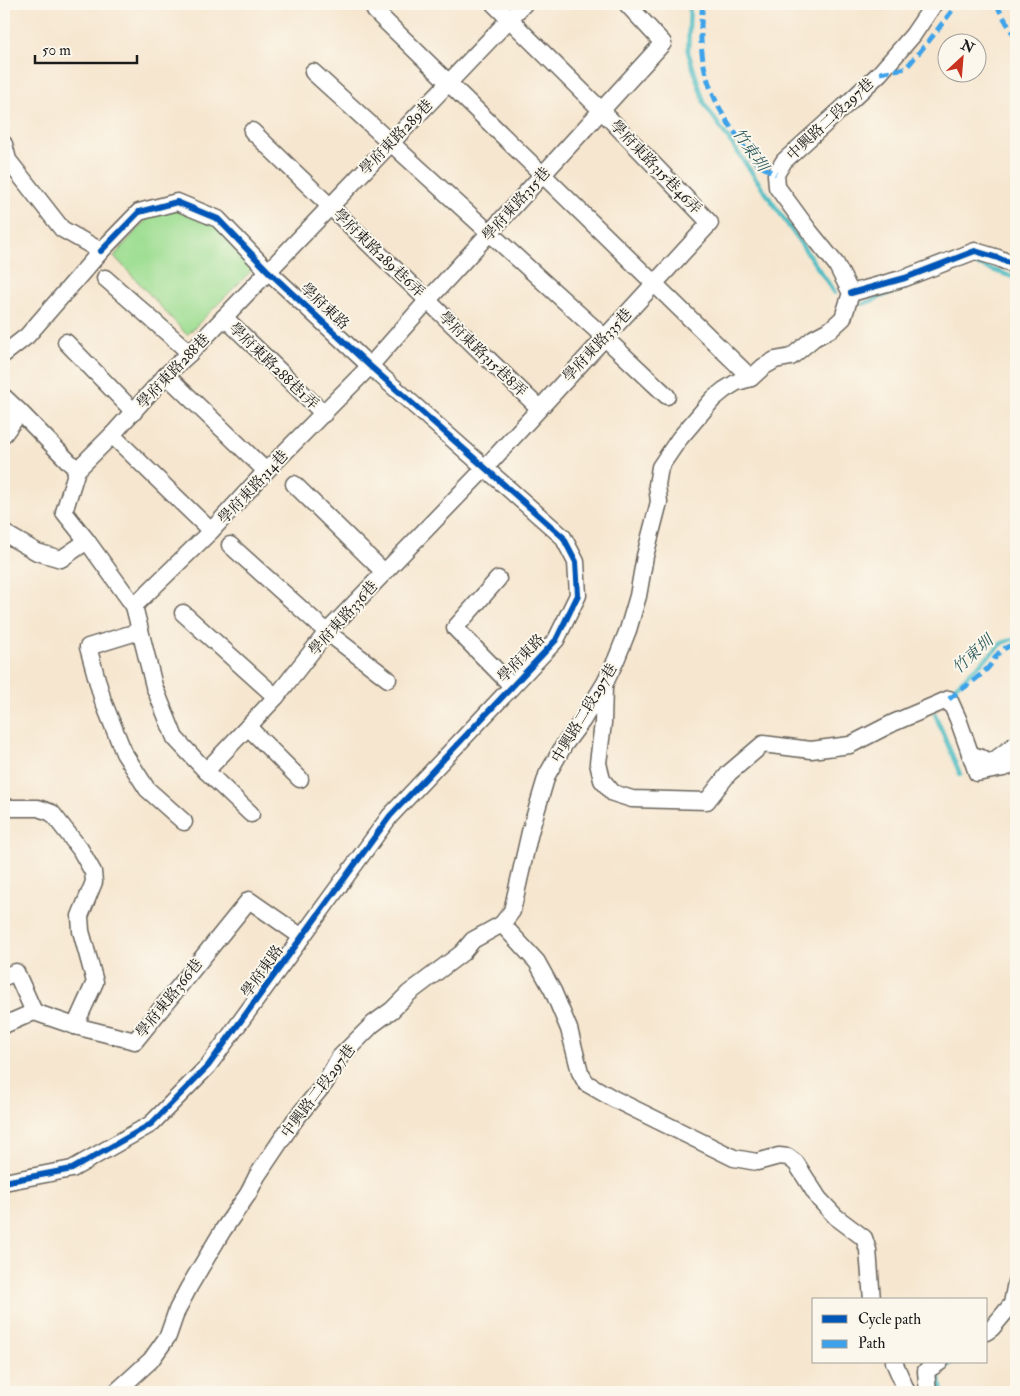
<svg xmlns="http://www.w3.org/2000/svg" width="1020" height="1396" viewBox="0 0 1020 1396" font-family="'IM FELL Double Pica','Noto Serif TC',serif">
  <style>
    .green { fill: #9fde93; stroke: #5e7d58 }
    .lines { fill: none; stroke-linecap: round; stroke-linejoin: round }
    .stream { stroke: #4cbbc2; stroke-width: 4.5 }
    .minor-casing { stroke: #68635b; stroke-width: 19 }
    .minor { stroke: #fff; stroke-width: 16 }
    .quiet { stroke: #3da2ea; stroke-width: 5; stroke-dasharray: 10 5; stroke-linecap: butt }
    .cycleway-casing { stroke: #fbf7ec; stroke-width: 9 }
    .cycleway { stroke: #0057b8; stroke-width: 6 }
    .labels { text-anchor: middle; stroke-width: 4; stroke-linejoin: round; paint-order: stroke }
    .street-label { font-size: 15px; fill: #1c1c1c; stroke: #fbf7ec }
    .water-label { font-size: 16px; font-style: italic; fill: #2f5c5e; stroke: #fbf7ec }
  </style>
  <rect width="100%" height="100%" fill="#fbf7ec"/>
  <filter id="ink" filterUnits="userSpaceOnUse"><feTurbulence type="fractalNoise" baseFrequency=".02" numOctaves="2"/><feDisplacementMap in="SourceGraphic" scale="10" xChannelSelector="R" yChannelSelector="G"/><feConvolveMatrix kernelMatrix="1 2 1 2 8 2 1 2 1" color-interpolation-filters="sRGB"/></filter>
  <filter id="wash" filterUnits="userSpaceOnUse"><feTurbulence type="fractalNoise" baseFrequency=".0096" numOctaves="4" result="noise"/><feDisplacementMap in="SourceGraphic" scale="20" xChannelSelector="R" yChannelSelector="G"/><feGaussianBlur stdDeviation="1.12" result="paint"/><feColorMatrix in="noise" values="0 0 0 0 0 0 0 0 0 0 0 0 0 0 0 0 0 1.4 0 .05"/><feComposite in="paint" operator="in"/></filter>
  <g filter="url(#wash)">
    <rect width="100%" height="100%" fill="#f6e6cf"/>
    <!-- green -->
    <path class="green" d="M158,206L205,208L260,262L187,335L114,256Z"/>
    <g class="lines">
      <!-- stream -->
      <g class="stream">
        <path d="M690,4L688,52L705,105L835,293"/>
        <path d="M863,304L970,262L1016,278"/>
        <path d="M948,693L990,655L1002,643L1016,638"/>
        <path d="M935,714L960,774"/>
        <path d="M1003,1326L1016,1316"/>
        <path d="M942,1392L938,1373L953,1362"/>
      </g>
    </g>
  </g>
  <g filter="url(#ink)">
    <g class="lines">
      <!-- minor casing -->
      <g class="minor-casing">
        <g id="minor">
          <path d="M375,11L751,378"/>
          <path d="M313,72L604,337L667,396"/>
          <path d="M252,131L539,408"/>
          <path d="M4,144L8,160L62,229L101,251L27,336L4,354"/>
          <path d="M105,278L190,353"/>
          <path d="M851,293L905,278L975,251L998,258L1016,266"/>
          <path d="M224,317L324,414"/>
          <path d="M66,342L134,412"/>
          <path d="M166,375L266,471"/>
          <path d="M4,397L20,412L77,470"/>
          <path d="M4,434L20,412"/>
          <path d="M112,435L211,531"/>
          <path d="M294,484L384,572"/>
          <path d="M4,533L37,552L61,559L87,541"/>
          <path d="M230,545L327,632L388,679"/>
          <path d="M498,579L455,628L512,686"/>
          <path d="M134,606L211,531L266,471L370,366L428,300L663,43L627,4"/>
          <path d="M183,613L276,697"/>
          <path d="M140,631L88,647L103,701L124,753L147,789L184,822"/>
          <path d="M604,686L603,723L598,763L602,780L613,793L632,799L707,801L729,773L763,744L811,750L850,745L893,723L949,699L958,719L977,773L1004,768L1016,763"/>
          <path d="M248,727L300,779"/>
          <path d="M970,754L992,762L1016,744"/>
          <path d="M206,771L276,697L327,632L485,468L710,223L602,111L494,4"/>
          <path d="M4,808H38L52,813L80,849L93,872L94,882L80,916L81,931L95,982L75,1026L135,1041L249,900L302,937"/>
          <path d="M251,814L206,771L175,738L154,686L134,606L87,541L64,512L77,470L112,435L166,375L190,353L524,4"/>
          <path d="M502,924L537,962L553,991L569,1029L580,1072L586,1083L614,1099L734,1158L757,1162L779,1156L788,1157L796,1163L819,1199L836,1217L864,1238L868,1250L872,1300"/>
          <path d="M4,977L16,972L34,1012"/>
          <path d="M4,1025L34,1012L75,1026"/>
          <path d="M4,1182L72,1169L151,1124L208,1066L390,816L556,640L578,595L576,562L563,537L370,366L268,271L218,219L177,202L139,212L101,251"/>
          <path d="M986,1332L992,1328L1012,1304L1016,1282"/>
          <path d="M894,1362L907,1392"/>
          <path d="M116,1392L151,1360L168,1336L177,1310L189,1287L223,1230L248,1194L257,1176L294,1121L325,1083L339,1058L373,1024L392,1010L409,993L462,953L473,940L502,924L512,911L530,832L547,775L564,745L582,721L605,683L616,660L628,630L638,596L645,556L659,502L657,485L660,467L679,439L713,399L724,390L737,382L751,378L763,367L775,360L791,357L814,338L831,329L843,318L851,293L836,264L810,232L777,187L776,174L784,161L845,106L880,73L913,35L934,4"/>
          <path d="M928,1392L926,1371L940,1362"/>
        </g>
      </g>
      <!-- minor -->
      <use href="#minor" class="minor"/>
      <!-- quiet -->
      <g class="quiet">
        <path d="M703,4C696,54 706,93 736,134C742,144 750,157 759,165C764,168 771,171 776,174"/>
        <path d="M996,4L1016,39"/>
        <path d="M880,73L906,68L932,37L957,4"/>
        <path d="M949,699C960,690 973,682 984,672C998,659 993,650 1016,644"/>
      </g>
      <!-- cycleway casing -->
      <g class="cycleway-casing">
        <g id="cycleway">
          <path d="M851,293L905,278L975,251L998,258L1016,266"/>
          <path d="M4,1182L72,1169L151,1124L208,1066L390,816L556,640L578,595L576,562L563,537L370,366L268,271L218,219L177,202L139,212L101,251"/>
        </g>
      </g>
      <!-- cycleway -->
      <use href="#cycleway" class="cycleway"/>
    </g>
  </g>
  <g class="labels">
    <!-- street labels -->
    <g class="street-label">
      <text transform="translate(830 119) rotate(-43)" y="5">中興路二段297巷</text>
      <text transform="translate(396 137) rotate(-46)" y="5">學府東路289巷</text>
      <text transform="translate(656 167) rotate(46)" y="5">學府東路315巷46弄</text>
      <text transform="translate(516 204) rotate(-48)" y="5">學府東路315巷</text>
      <text transform="translate(379 253) rotate(44)" y="5">學府東路289巷6弄</text>
      <text transform="translate(325 306) rotate(43)" y="5">學府東路</text>
      <text transform="translate(597 345) rotate(-47)" y="5">學府東路335巷</text>
      <text transform="translate(483 354) rotate(44)" y="5">學府東路315巷8弄</text>
      <text transform="translate(274 366) rotate(44)" y="5">學府東路288巷1弄</text>
      <text transform="translate(173 371) rotate(-46)" y="5">學府東路288巷</text>
      <text transform="translate(253 487) rotate(-47)" y="5">學府東路314巷</text>
      <text transform="translate(343 618) rotate(-48)" y="5">學府東路336巷</text>
      <text transform="translate(521 658) rotate(-46)" y="5">學府東路</text>
      <text transform="translate(584 713) rotate(-59)" y="5">中興路二段297巷</text>
      <text transform="translate(262 971) rotate(-54)" y="5">學府東路</text>
      <text transform="translate(169 998) rotate(-51)" y="5">學府東路366巷</text>
      <text transform="translate(318 1091) rotate(-53)" y="5">中興路二段297巷</text>
    </g>
    <!-- water labels -->
    <g class="water-label">
      <text transform="translate(751 149) rotate(55)" y="6">竹東圳</text>
      <text transform="translate(972 654) rotate(-42)" y="6">竹東圳</text>
    </g>
  </g>
  <!-- margin -->
  <rect width="1020" height="1396" fill="none" stroke="#fbf7ec" stroke-width="20"/>
  <!-- legend -->
  <rect x="812" y="1298" width="175" height="65" fill="#fbf7ec" stroke="#a29f99"/>
  <rect x="822" y="1315" width="25" height="8" fill="#0057b8" stroke="#a29f99"/>
  <text x="858" y="1324" font-size="15" fill="#1c1c1c">Cycle path</text>
  <rect x="822" y="1340" width="25" height="8" fill="#3da2ea" stroke="#a29f99"/>
  <text x="858" y="1348" font-size="15" fill="#1c1c1c">Path</text>
  <!-- north arrow -->
  <g transform="translate(962 58) rotate(26)"><circle r="24" fill="#fbf7ec" stroke="#a29f99"/>
  <path d="M0-4L9 19L0 12L-9 19Z" fill="#c8321e"/>
  <text y="-8" font-size="14" font-weight="bold" text-anchor="middle" fill="#1c1c1c">N</text>
  </g>
  <!-- scale -->
  <path d="M35 55v8h102v-8" fill="none" stroke="#1c1c1c" stroke-width="2.5"/>
  <text x="42" y="55" font-size="15" fill="#1c1c1c" stroke="#fbf7ec" stroke-width="4" paint-order="stroke">50 m</text>
</svg>
